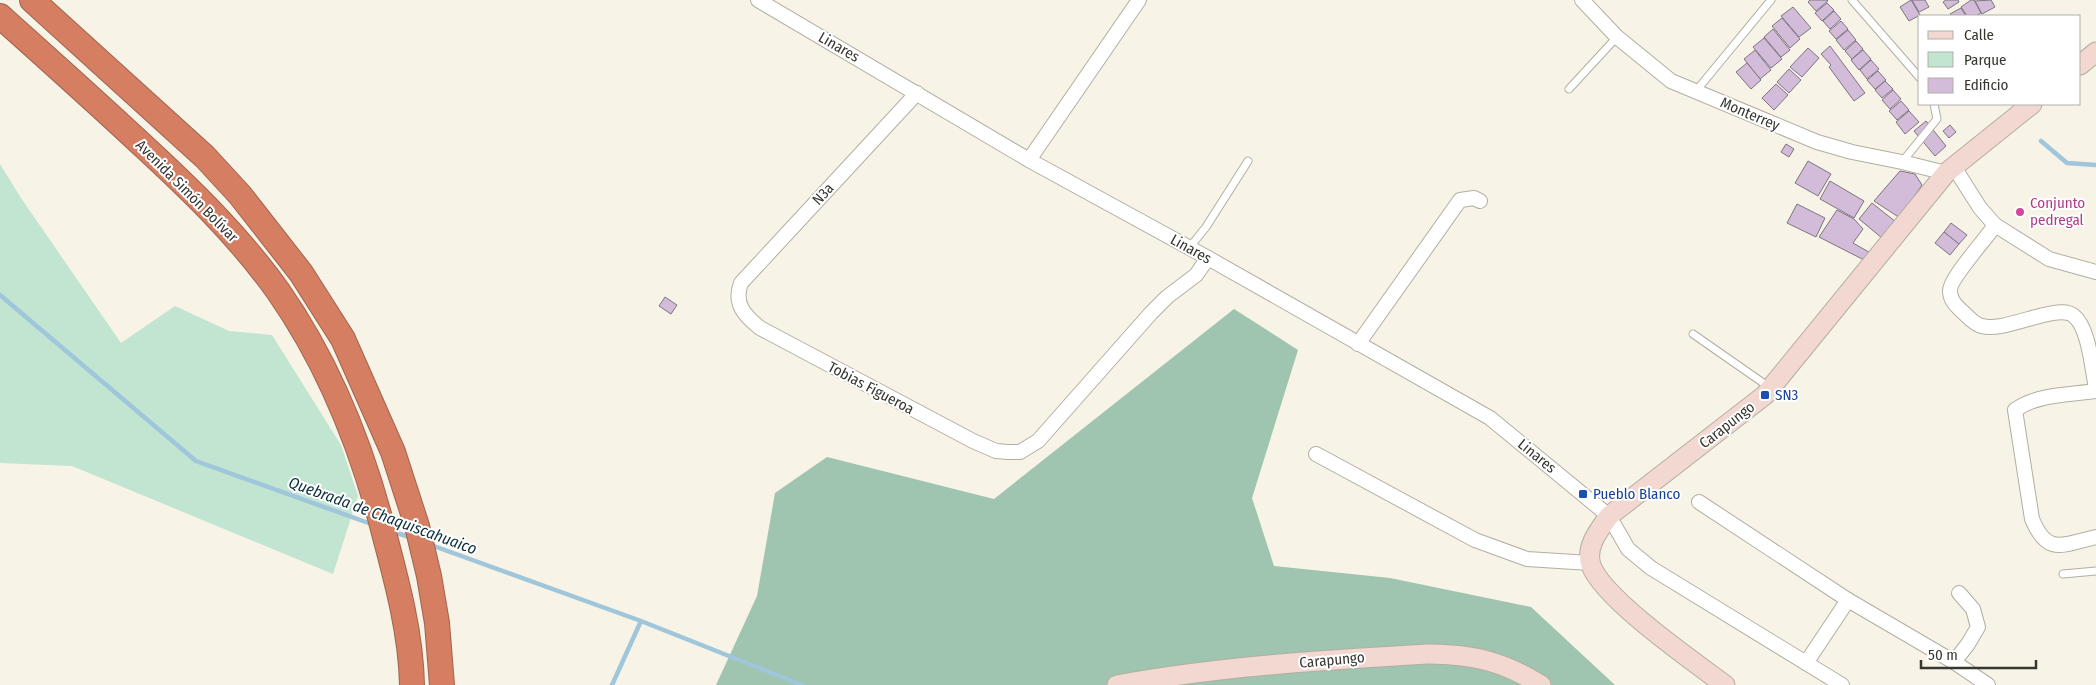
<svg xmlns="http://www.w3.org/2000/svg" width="2096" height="685" viewBox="0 0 2096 685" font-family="'Fira Sans Condensed',sans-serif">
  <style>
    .green { fill: #c1e5d0 }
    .forest { fill: #9fc4af }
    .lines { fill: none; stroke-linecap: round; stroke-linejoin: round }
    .stream { stroke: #9fc6da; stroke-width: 4.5 }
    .building { fill: #d3bbda; stroke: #7d757f }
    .lane-casing { stroke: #b2afa2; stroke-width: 9 }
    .street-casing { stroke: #b2afa2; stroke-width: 16 }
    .secondary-casing { stroke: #b2afa2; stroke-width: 21 }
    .highway-casing { stroke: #9e6550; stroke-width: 26 }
    .lane { stroke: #fff; stroke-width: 7 }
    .street { stroke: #fff; stroke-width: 14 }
    .secondary { stroke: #f2d8d0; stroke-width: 19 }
    .highway { stroke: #d57e61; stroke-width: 24 }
    .hotel-dot { fill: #d1479c; stroke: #fff; stroke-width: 2 }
    .transit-dot { fill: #1a4fb4; stroke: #fff; stroke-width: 2 }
    .labels { text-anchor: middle; stroke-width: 4; stroke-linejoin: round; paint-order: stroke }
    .street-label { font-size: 15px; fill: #373631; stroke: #fff }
    .hotel-label { font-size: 15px; fill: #b23c85; stroke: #fff; text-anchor: start }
    .transit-label { font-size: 15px; fill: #164399; stroke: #fff; text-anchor: start }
    .water-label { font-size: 16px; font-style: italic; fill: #0d303f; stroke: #fff }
  </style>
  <rect width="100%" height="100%" fill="#f7f3e6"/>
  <!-- green -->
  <path class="green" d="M0,164L21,198L121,343L175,306L229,331L272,335L341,445L358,496L333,574L72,466L0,463Z"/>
  <!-- forest -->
  <path class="forest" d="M1234,309L1298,350L1252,498L1274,566L1390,578L1531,607L1615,685H716L757,596L775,493L827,457L994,499Z"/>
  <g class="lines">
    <!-- stream -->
    <g class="stream">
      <path d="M2041,141L2067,163L2096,165"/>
      <path d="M0,295L196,461L374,525"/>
      <path d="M391,531L412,538"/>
      <path d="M431,545L641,621L802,685"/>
      <path d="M612,685L641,621"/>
    </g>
  </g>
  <!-- building -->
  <g class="building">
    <path d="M1810,0H1827L1828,1L1816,11L1808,2Z"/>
    <path d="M1911,0L1920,15L1909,21L1900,7Z"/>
    <path d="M1912,0H1925L1929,7L1919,12Z"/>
    <path d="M1946,0H1958L1959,2L1948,9L1943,2Z"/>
    <path d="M1971,0H1974L1981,13L1976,16H1967L1961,7Z"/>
    <path d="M1991,0L1995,7L1982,14L1975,1Z"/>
    <path d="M1827,3L1834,10L1822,21L1815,13Z"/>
    <path d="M1793,7L1811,28L1799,37L1781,16Z"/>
    <path d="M1961,8L1966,16H1952L1950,14Z"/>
    <path d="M1834,11L1841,19L1830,29L1823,21Z"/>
    <path d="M1782,18L1800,39L1790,48L1772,26Z"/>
    <path d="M1841,21L1848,29L1836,39L1829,31Z"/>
    <path d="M1773,29L1790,50L1781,57L1764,37Z"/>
    <path d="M1848,30L1856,40L1844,50L1836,40Z"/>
    <path d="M1764,38L1782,59L1771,68L1753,47Z"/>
    <path d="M1856,41L1863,49L1852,59L1845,51Z"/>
    <path d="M1830,46L1865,93L1854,101L1829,67L1831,65L1821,54Z"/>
    <path d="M1808,48L1819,58L1802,77L1790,67Z"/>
    <path d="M1755,50L1771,70L1760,79L1744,59Z"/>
    <path d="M1863,50L1871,59L1859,70L1851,60Z"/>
    <path d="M1871,60L1879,69L1867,79L1860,70Z"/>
    <path d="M1747,63L1761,80L1751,89L1736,72Z"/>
    <path d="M1789,69L1801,80L1789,93L1777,82Z"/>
    <path d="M1878,71L1886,80L1875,89L1867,80Z"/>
    <path d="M1885,81L1893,89L1882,98L1875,90Z"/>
    <path d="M1776,84L1788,95L1774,110L1762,98Z"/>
    <path d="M1893,90L1901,99L1890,109L1882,100Z"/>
    <path d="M1901,101L1909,110L1897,120L1889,111Z"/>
    <path d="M1909,111L1919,122L1905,134L1896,122Z"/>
    <path d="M1926,121L1946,146L1935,156L1914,131Z"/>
    <path d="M1950,125L1956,132L1949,138L1943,131Z"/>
    <path d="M1786,144L1794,149L1789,157L1781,152Z"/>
    <path d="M1808,161L1831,174L1818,196L1795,183Z"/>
    <path d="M1900,171L1915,174L1922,185L1900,218L1874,201Z"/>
    <path d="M1830,181L1864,201L1854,218L1820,199Z"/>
    <path d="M1872,203L1896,222L1882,238L1859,219Z"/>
    <path d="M1797,204L1825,218L1816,237L1787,223Z"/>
    <path d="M1837,210L1854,219L1863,229L1853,243L1874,255L1870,263L1819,237Z"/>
    <path d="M1951,223L1967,235L1959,244L1944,232Z"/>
    <path d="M1944,232L1959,244L1950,255L1935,243Z"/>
    <path d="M665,297L677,305L671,314L659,306Z"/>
  </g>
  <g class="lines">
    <!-- lane casing -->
    <g class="lane-casing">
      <g id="lane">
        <path d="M1852,0L1920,78"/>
        <path d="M1569,89L1617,37"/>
        <path d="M1696,91L1771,0"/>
        <path d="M1902,162L1937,119L1934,104"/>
        <path d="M1189,248L1206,227L1248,161"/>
        <path d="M1693,334L1769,387"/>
        <path d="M2063,574L2096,571"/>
      </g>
    </g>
    <!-- street casing -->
    <g class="street-casing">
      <g id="street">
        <path d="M758,0L1029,160L1208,258L1490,418L1609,516L1628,549L1651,568L1842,685"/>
        <path d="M1582,0L1617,37L1671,81L1817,142L1852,152L1902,162L1946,173"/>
        <path d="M917,93L741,283C733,304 745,316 760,328L973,441L996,451L1008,452H1020L1038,441L1151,313L1167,297L1196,275L1208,258"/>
        <path d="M1029,160L1139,0"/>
        <path d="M1954,167L1980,208L1995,225L2049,259L2096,272"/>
        <path d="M1995,225C1987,238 1949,279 1950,291C1950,302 1959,308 1966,315C1970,319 1976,325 1982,326C2005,333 2058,302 2074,316C2089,328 2092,369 2096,388"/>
        <path d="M1358,344L1460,200L1474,198L1480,201"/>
        <path d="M2096,391C2070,395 2037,394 2015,410L2032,519C2048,557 2063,544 2096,537"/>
        <path d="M1316,454L1475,540L1527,559L1590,563"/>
        <path d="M1699,502L1848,600L1954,662L1988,685"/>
        <path d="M1954,662L1968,644L1978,627L1973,609L1959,593"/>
        <path d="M1806,663L1848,600"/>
      </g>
    </g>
    <!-- secondary casing -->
    <g class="secondary-casing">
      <g id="secondary">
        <path d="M2080,65L2096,52"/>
        <path d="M1117,685C1220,666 1325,660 1429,654C1473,654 1504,662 1541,685"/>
        <path d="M1725,685C1694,662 1602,598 1591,565C1585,547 1599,530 1609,516L1765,395L1946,173L2032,104"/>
      </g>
    </g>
    <!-- highway casing -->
    <g class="highway-casing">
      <g id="highway">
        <path d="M32,0L205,157L240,195L301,273L343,339L393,452L417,526L429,576L437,623L442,685"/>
        <path d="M0,16C47,58 93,99 139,142C189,188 238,235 278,291C329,364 362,447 384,533C397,582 411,634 412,685"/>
      </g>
    </g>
    <!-- lane -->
    <use href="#lane" class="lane"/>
    <!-- street -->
    <use href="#street" class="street"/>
    <!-- secondary -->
    <use href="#secondary" class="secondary"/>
    <!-- highway -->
    <use href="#highway" class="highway"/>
  </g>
  <!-- markers -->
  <circle class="hotel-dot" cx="2020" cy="212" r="5"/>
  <g class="transit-dot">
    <rect x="1760" y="390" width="10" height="10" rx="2.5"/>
    <rect x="1578" y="489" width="10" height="10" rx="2.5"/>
  </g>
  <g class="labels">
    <!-- street labels -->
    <g class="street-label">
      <text transform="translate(839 47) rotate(30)" y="5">Linares</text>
      <text transform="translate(1750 114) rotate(23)" y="5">Monterrey</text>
      <text transform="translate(187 191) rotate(45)" y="5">Avenida Simón Bolívar</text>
      <text transform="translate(823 194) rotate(-47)" y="5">N3a</text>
      <text transform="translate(1191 249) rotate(29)" y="5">Linares</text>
      <text transform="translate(871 388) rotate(28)" y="5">Tobias Figueroa</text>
      <text transform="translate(1727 425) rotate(-38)" y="5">Carapungo</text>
      <text transform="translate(1537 456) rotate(39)" y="5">Linares</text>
      <text transform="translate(1332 660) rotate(-5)" y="5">Carapungo</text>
    </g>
    <!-- hotel labels -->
    <g class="hotel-label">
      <text x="2030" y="208">Conjunto<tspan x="2030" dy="17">pedregal</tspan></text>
    </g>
    <!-- transit labels -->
    <g class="transit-label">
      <text x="1775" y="400">SN3</text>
      <text x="1593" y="499">Pueblo Blanco</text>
    </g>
    <!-- water labels -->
    <g class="water-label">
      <text transform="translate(383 515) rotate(20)" y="6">Quebrada de Chaquiscahuaico</text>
    </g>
  </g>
  <!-- legend -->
  <rect x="1918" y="15" width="162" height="90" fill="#ffffff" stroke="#afafad"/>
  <rect x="1928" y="31" width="25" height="8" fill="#f2d8d0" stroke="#afafad"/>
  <text x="1964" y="40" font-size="15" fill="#373631">Calle</text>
  <rect x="1928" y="52" width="25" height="15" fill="#c1e5d0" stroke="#afafad"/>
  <text x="1964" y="65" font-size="15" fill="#373631">Parque</text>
  <rect x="1928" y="78" width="25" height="15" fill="#d3bbda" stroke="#afafad"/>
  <text x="1964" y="90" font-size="15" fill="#373631">Edificio</text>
  <!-- scale -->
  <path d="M1921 660v8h115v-8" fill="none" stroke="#373631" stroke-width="2.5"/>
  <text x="1928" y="660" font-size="15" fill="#373631" stroke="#ffffff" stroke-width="4" paint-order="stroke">50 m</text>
</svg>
